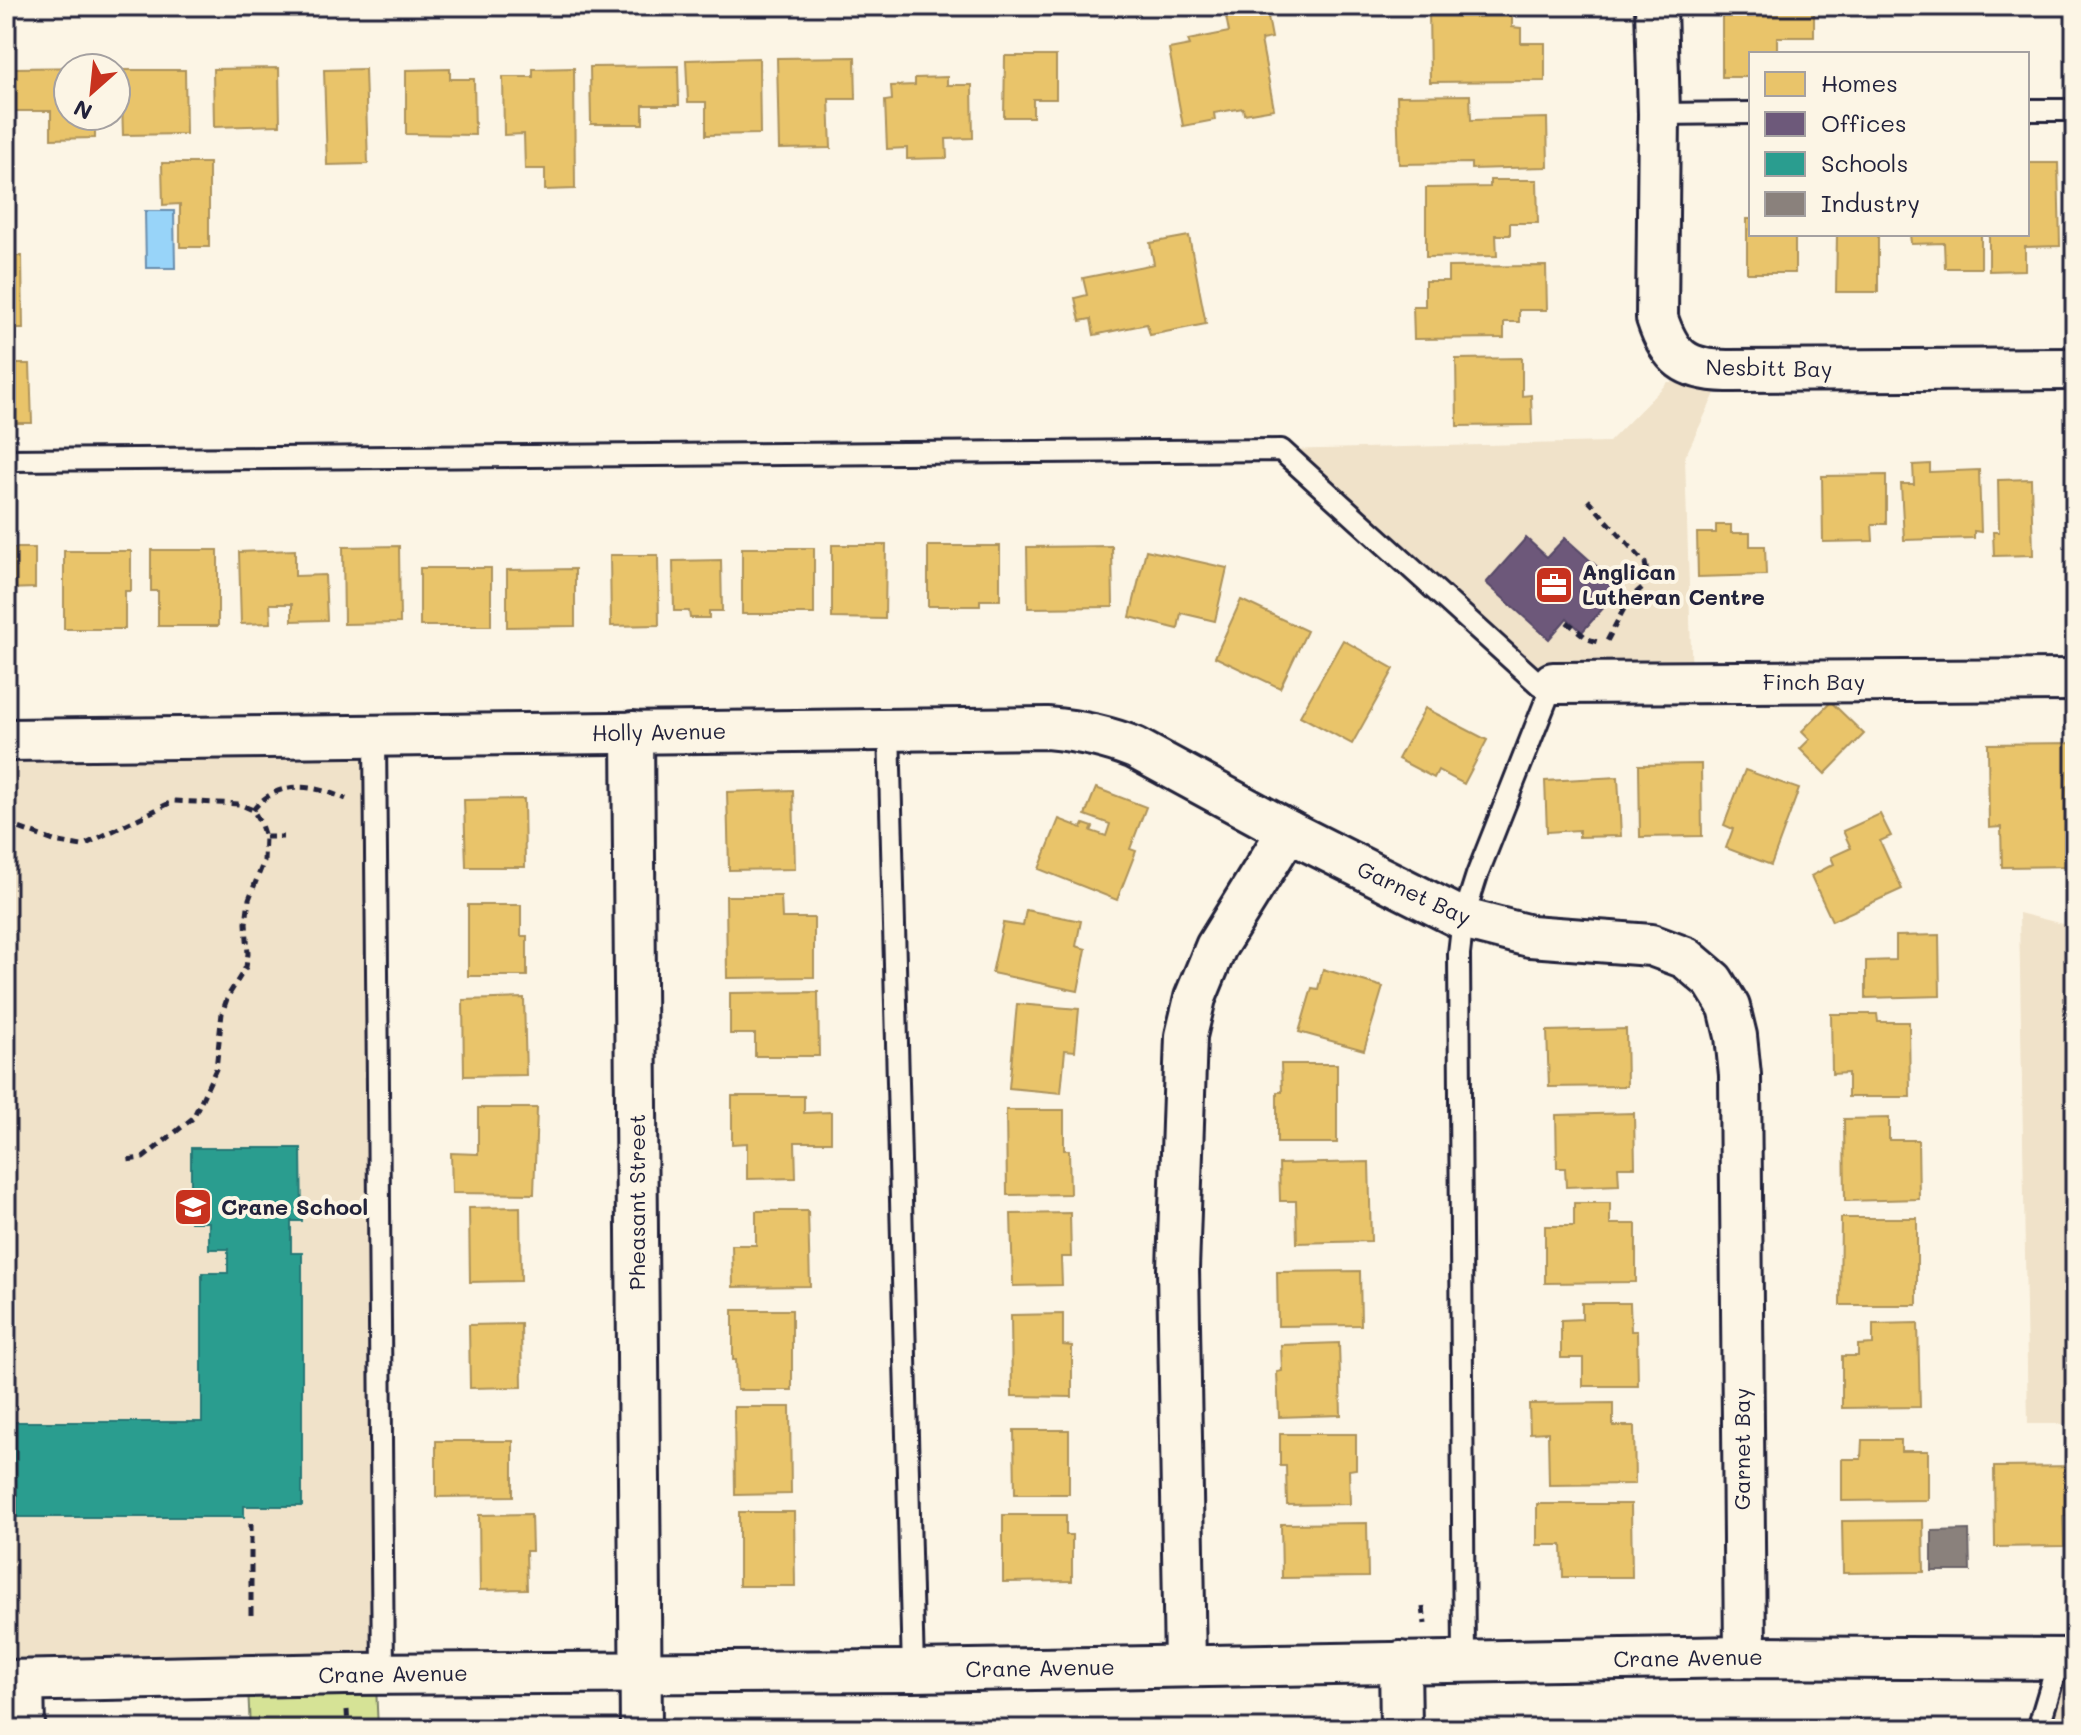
<svg xmlns="http://www.w3.org/2000/svg" width="2081" height="1735" viewBox="0 0 2081 1735" font-family="Mali,sans-serif">
  <style>
    .built { fill: #f0e2c9 }
    .green { fill: #d6e396; stroke: #7c8268; stroke-width: 2 }
    .water { fill: #98d4f9; stroke: #698dad; stroke-width: 2 }
    .homes { fill: #e9c46a; stroke: #ad935c; stroke-width: 2 }
    .offices { fill: #6d597a; stroke: #564867; stroke-width: 2 }
    .schools { fill: #2a9d8f; stroke: #287876; stroke-width: 2 }
    .industry { fill: #8a817c; stroke: #6b6468; stroke-width: 2 }
    .lines { fill: none; stroke-linecap: round; stroke-linejoin: round }
    .lane-casing { stroke: #22223b; stroke-width: 26 }
    .street-casing { stroke: #22223b; stroke-width: 46 }
    .path { stroke: #22223b; stroke-width: 5; stroke-dasharray: 8 6; stroke-linecap: butt }
    .lane { stroke: #fcf5e5; stroke-width: 20 }
    .street { stroke: #fcf5e5; stroke-width: 40 }
    .labels { text-anchor: middle; stroke-width: 8; stroke-linejoin: round; paint-order: stroke }
    .street-label { font-size: 22px; fill: #22223b; stroke: #fcf5e5 }
    .poi-label { font-size: 22px; font-weight: bold; fill: #22223b; stroke: #fcf5e5; text-anchor: start }
  </style>
  <rect width="100%" height="100%" fill="#fcf5e5"/>
  <filter id="ink" filterUnits="userSpaceOnUse"><feTurbulence type="fractalNoise" baseFrequency=".0125" numOctaves="2"/><feDisplacementMap in="SourceGraphic" scale="16" xChannelSelector="R" yChannelSelector="G"/><feConvolveMatrix kernelMatrix="1 2 1 2 8 2 1 2 1" color-interpolation-filters="sRGB"/></filter>
  <g filter="url(#ink)">
    <!-- built -->
    <g class="built">
      <path d="M1668,382L1720,383L1685,457L1692,682L1553,683L1281,450L1609,442Z"/>
      <path d="M375,736L383,1674L6,1681V740Z"/>
      <path d="M2019,913L2075,927V1424H2028Z"/>
      <path d="M2075,1671V1729H2043L2062,1672Z"/>
    </g>
    <!-- green -->
    <path class="green" d="M376,1686L378,1729H250L248,1687Z"/>
    <!-- water -->
    <path class="water" d="M145,211H174L175,268H146Z"/>
    <!-- homes -->
    <g class="homes">
      <path d="M1224,6H1266L1272,38L1261,40L1274,109L1244,114L1243,108L1214,113L1215,120L1183,126L1169,49L1190,45L1188,40L1229,32Z"/>
      <path d="M1722,6H1814V37H1777V54H1751V77H1722Z"/>
      <path d="M2029,6H2075V8L2030,10Z"/>
      <path d="M1429,9H1512V27L1521,28V43H1545V81L1430,82Z"/>
      <path d="M1005,56H1056V99H1033V117H1004Z"/>
      <path d="M855,57L856,99H829L831,148L779,149L777,58Z"/>
      <path d="M759,58L760,134L706,135V102H688L686,60Z"/>
      <path d="M678,66L679,105H643V124H591L590,67Z"/>
      <path d="M95,67L68,68V116H95V138L51,139V111H15V68Z"/>
      <path d="M279,68L280,125L214,127L213,69Z"/>
      <path d="M574,68L575,189L545,190V169H525L524,134L504,135L503,77H533V69Z"/>
      <path d="M365,69L368,164L327,165L324,70Z"/>
      <path d="M450,69V79H474L475,135L406,134V70Z"/>
      <path d="M121,70H185L186,134L123,135Z"/>
      <path d="M947,77V85H972L973,138L946,139L947,158L907,159V148L887,149L885,101L892,100L891,86L915,85V78Z"/>
      <path d="M1470,95L1471,120L1547,118L1548,167L1471,169V163L1399,164L1397,96Z"/>
      <path d="M162,163H209V247H180V204L163,205Z"/>
      <path d="M2027,163H2058L2060,246L2025,247V270L1989,271V234H2027Z"/>
      <path d="M1490,180H1537L1538,223H1510V235H1496L1497,256L1426,257V188L1490,187Z"/>
      <path d="M1747,219H1751V234H1795V273H1747Z"/>
      <path d="M1837,234H1878V292H1836Z"/>
      <path d="M1910,234H1981V268H1945L1944,243L1911,244Z"/>
      <path d="M1189,236L1206,324L1150,335L1147,324L1094,335L1091,319L1080,321L1075,298L1087,295L1083,278L1154,264L1150,243Z"/>
      <path d="M6,256H22L23,329H6Z"/>
      <path d="M1546,266L1547,310H1519V322H1504V338L1414,339L1413,306H1425V281H1448V267Z"/>
      <path d="M1522,358V396L1531,395L1532,425L1457,426L1456,359Z"/>
      <path d="M6,364H30L32,423H6Z"/>
      <rect x="2073" y="460" width="2" height="73"/>
      <path d="M1930,464V472L1979,470L1981,532L1974,531V538L1904,540L1901,484H1914L1913,465Z"/>
      <path d="M1886,475V524H1872L1873,541L1823,542L1822,476Z"/>
      <path d="M2031,479L2033,555L1994,556L1993,532H1999L1998,480Z"/>
      <path d="M1716,525H1731V533H1750V546H1765L1766,575L1698,577L1697,533H1716Z"/>
      <path d="M832,545H886L885,619L832,618Z"/>
      <path d="M399,546L400,623L344,624L343,547Z"/>
      <path d="M928,546H1000V600H980V606H928Z"/>
      <path d="M1112,546L1113,607L1028,608L1027,547Z"/>
      <path d="M6,548H35V588L6,589Z"/>
      <rect x="742" y="548" width="72" height="66"/>
      <path d="M151,550H218V626H158V591H151Z"/>
      <path d="M295,550V576L325,575L327,620L292,621V604H270L271,623L241,624L239,552Z"/>
      <path d="M1146,550L1227,568L1215,621L1181,613L1178,629L1130,617Z"/>
      <path d="M64,551H131V591H125V629H64Z"/>
      <path d="M610,555H658L659,625L611,626Z"/>
      <path d="M721,560L722,611H709V618H690L689,611H674L673,561Z"/>
      <rect x="420" y="568" width="71" height="58"/>
      <path d="M575,569V626L507,627V570Z"/>
      <path d="M1241,600L1307,631L1280,688L1215,657Z"/>
      <path d="M1343,640L1394,669L1352,744L1300,716Z"/>
      <path d="M1831,702L1864,734L1825,774L1800,749L1810,739L1802,731Z"/>
      <path d="M1425,708L1487,740L1464,784L1438,770L1434,778L1398,759Z"/>
      <path d="M2075,743V866L2002,867L2001,827L1989,828L1988,744Z"/>
      <path d="M1701,764L1702,836L1640,837L1639,765Z"/>
      <path d="M1745,770L1799,789L1771,865L1726,848L1733,829L1724,825Z"/>
      <path d="M1618,777L1621,836L1579,837V830L1547,832L1545,781Z"/>
      <path d="M1096,788L1146,807L1130,849L1136,851L1117,900L1039,869L1059,819L1082,828L1084,824L1093,827L1091,831L1106,836L1110,824L1085,815Z"/>
      <path d="M793,790L795,869L729,870L727,792Z"/>
      <path d="M524,799L525,867H466L464,800Z"/>
      <path d="M1880,814L1891,836L1880,841L1902,889L1832,921L1811,876L1834,864L1831,857L1851,848L1843,831Z"/>
      <path d="M726,896H781L782,918H814V977L727,978Z"/>
      <path d="M468,905H521V936H527V976H468Z"/>
      <path d="M1026,910L1081,921L1076,946L1086,949L1078,991L992,973L1003,923L1023,926Z"/>
      <path d="M1939,935L1940,996L1866,998V961L1896,960V936Z"/>
      <path d="M1323,969L1383,987L1364,1050L1299,1032L1312,988L1318,989Z"/>
      <path d="M818,992L819,1056H755V1034H730V993Z"/>
      <path d="M524,998L526,1075L464,1076L463,1000Z"/>
      <path d="M1017,1004L1079,1009L1075,1051L1065,1050L1061,1093L1009,1088Z"/>
      <path d="M1831,1014H1877L1878,1022H1909L1910,1097H1848V1073L1832,1074Z"/>
      <path d="M1626,1029L1627,1086L1549,1087L1547,1031Z"/>
      <path d="M1281,1064H1337V1143H1277V1092H1282Z"/>
      <path d="M732,1096H804V1113L831,1112V1142H795L796,1178L747,1179V1143L732,1144Z"/>
      <path d="M478,1108H537L534,1194L452,1193L451,1153L478,1154Z"/>
      <path d="M1006,1110H1064V1150H1069L1070,1194L1007,1195Z"/>
      <path d="M1634,1113L1635,1167H1618L1619,1185L1566,1187L1565,1168H1557L1556,1115Z"/>
      <path d="M1889,1118V1140H1918L1919,1199L1845,1201L1844,1119Z"/>
      <path d="M1369,1162L1371,1241L1297,1243L1296,1201H1280L1279,1164Z"/>
      <path d="M1574,1203H1610V1224H1636V1282L1545,1283V1226H1574Z"/>
      <path d="M520,1207L521,1281L470,1282L469,1208Z"/>
      <path d="M756,1211H808L810,1286L733,1287L732,1245H756Z"/>
      <path d="M1070,1213L1071,1257H1061L1062,1285L1013,1286L1011,1214Z"/>
      <path d="M1841,1218H1917V1305H1840Z"/>
      <path d="M1360,1271L1361,1325L1278,1326L1277,1272Z"/>
      <path d="M1582,1303H1630L1631,1331H1637L1638,1386H1583V1358H1561V1320L1582,1319Z"/>
      <path d="M733,1310H792V1390H737L736,1360H733Z"/>
      <path d="M1063,1314V1345L1072,1346V1397L1012,1396L1011,1315Z"/>
      <path d="M1918,1323L1920,1407L1842,1408V1356H1858V1345L1873,1344V1324Z"/>
      <path d="M521,1324L522,1387L470,1388L469,1325Z"/>
      <path d="M1339,1343L1341,1415L1279,1417L1277,1372L1282,1371L1281,1345Z"/>
      <path d="M1613,1403V1426H1634L1635,1484L1549,1485L1548,1432L1530,1433L1529,1404Z"/>
      <path d="M734,1407H790L791,1494L735,1495Z"/>
      <path d="M1014,1430H1069V1494H1015Z"/>
      <path d="M1280,1434H1356V1469L1349,1470L1350,1504L1287,1505L1286,1466H1280Z"/>
      <path d="M1862,1440H1901V1451H1928V1500L1842,1501V1459H1861Z"/>
      <path d="M436,1441H513V1496L436,1497Z"/>
      <path d="M2075,1466V1516H2063L2064,1546L1995,1547L1994,1467Z"/>
      <path d="M1537,1504H1631L1632,1577H1563L1562,1545H1537Z"/>
      <path d="M739,1512H794L795,1586H739Z"/>
      <path d="M531,1514L532,1551H526L527,1589L480,1590L479,1515Z"/>
      <path d="M1003,1515H1066V1535H1072V1581L1003,1582Z"/>
      <path d="M1923,1520L1924,1572L1843,1573L1842,1521Z"/>
      <path d="M1367,1523L1368,1577L1282,1578L1281,1524Z"/>
    </g>
    <!-- offices -->
    <path class="offices" d="M1526,538L1547,557L1565,538L1621,588L1582,632L1567,618L1549,639L1486,583Z"/>
    <!-- schools -->
    <path class="schools" d="M191,1148H301L302,1221H291V1253H302V1506H244V1517H6V1422H202V1273H228V1249H209V1222H191Z"/>
    <!-- industry -->
    <path class="industry" d="M1969,1530L1970,1571H1932V1531Z"/>
    <g class="lines">
      <!-- lane casing -->
      <g class="lane-casing">
        <g id="lane">
          <path d="M2027,110H2075"/>
          <path d="M1659,114L1751,113"/>
          <path d="M6,460L1281,450L1540,685L1553,683L1477,875L1463,919L1459,954L1464,1661"/>
          <path d="M889,729L913,1671"/>
          <path d="M375,736L383,1674"/>
          <path d="M2038,1729L2059,1659"/>
        </g>
      </g>
      <!-- street casing -->
      <g class="street-casing">
        <g id="street">
          <path d="M1656,6L1659,114L1657,318C1670,358 1685,370 1727,371L2075,369"/>
          <path d="M1553,683L2075,680"/>
          <path d="M633,732L641,1729"/>
          <path d="M6,740L1047,728C1079,731 1106,736 1135,748L1288,831"/>
          <path d="M1400,1662L1401,1729"/>
          <path d="M1185,1664L1178,1269L1186,1036L1195,998L1216,947L1288,831L1463,919L1530,936L1651,945L1686,958L1713,981L1729,1007L1736,1036L1740,1075L1745,1657"/>
          <path d="M6,1681L345,1674L913,1671L1745,1657L2075,1659"/>
          <path d="M23,1681L24,1729"/>
        </g>
      </g>
      <!-- path -->
      <g class="path">
        <path d="M1588,500L1645,563L1648,577L1644,586L1629,599L1606,643"/>
        <path d="M1567,622L1588,639L1598,642"/>
        <path d="M253,810C279,778 313,785 346,799"/>
        <path d="M6,830L19,828L54,841L82,846L174,801L239,804L253,810L260,822L265,837L264,861L249,899L246,923L248,954L246,967L228,996L222,1013L216,1069L193,1118L143,1158L127,1160"/>
        <path d="M265,837H283"/>
        <path d="M251,1523V1619"/>
        <path d="M1423,1607L1425,1624"/>
        <path d="M347,1710L348,1729"/>
      </g>
      <!-- lane -->
      <use href="#lane" class="lane"/>
      <!-- street -->
      <use href="#street" class="street"/>
    </g>
  </g>
  <!-- icons -->
  <defs>
    <g id="office-square" transform="scale(2)"><rect x="-9" y="-9" width="18" height="18" rx="4" fill="#c8321e" stroke="#fcf5e5"/><path d="M-6-3h4V-5.5h4V-3h4V5H-6ZM-1-4.5V-3h2v-1.5ZM-6 0V1H6V0Z" fill="#fff"/></g>
    <g id="school-square" transform="scale(2)"><rect x="-9" y="-9" width="18" height="18" rx="4" fill="#c8321e" stroke="#fcf5e5"/><path d="M0-5L7-2L0 1L-7-2ZM-4 1L0 2.5L4 1V4Q0 6-4 4Z" fill="#fff"/></g>
  </defs>
  <g fill-rule="evenodd">
    <use href="#office-square" x="1554" y="585"/>
    <use href="#school-square" x="193" y="1207"/>
  </g>
  <g class="labels">
    <!-- street labels -->
    <g class="street-label">
      <text transform="translate(1769 368) rotate(1)" y="8">Nesbitt Bay</text>
      <text x="1814" y="690">Finch Bay</text>
      <text transform="translate(659 732) rotate(-1)" y="8">Holly Avenue</text>
      <text transform="translate(1414 893) rotate(25)" y="8">Garnet Bay</text>
      <text transform="translate(637 1202) rotate(-90)" y="8">Pheasant Street</text>
      <text transform="translate(1742 1449) rotate(-90)" y="8">Garnet Bay</text>
      <text transform="translate(1688 1658) rotate(-1)" y="8">Crane Avenue</text>
      <text transform="translate(1040 1668) rotate(-1)" y="8">Crane Avenue</text>
      <text transform="translate(393 1674) rotate(-1)" y="8">Crane Avenue</text>
    </g>
    <!-- poi labels -->
    <g class="poi-label">
      <text x="1582" y="580">Anglican<tspan x="1582" dy="25">Lutheran Centre</tspan></text>
      <text x="221" y="1215">Crane School</text>
    </g>
  </g>
  <!-- margin -->
  <rect width="2081" height="1735" fill="none" stroke="#fcf5e5" stroke-width="32"/>
  <rect x="16" y="16" width="2049" height="1703" fill="none" stroke="#22223b" stroke-width="3" filter="url(#ink)"/>
  <!-- legend -->
  <rect x="1749" y="52" width="280" height="184" fill="#fcf5e5" stroke="#a5a1a1" stroke-width="2"/>
  <rect x="1765" y="72" width="40" height="24" fill="#e9c46a" stroke="#a5a1a1" stroke-width="2"/>
  <text x="1821" y="92" font-size="24" fill="#22223b">Homes</text>
  <rect x="1765" y="112" width="40" height="24" fill="#6d597a" stroke="#a5a1a1" stroke-width="2"/>
  <text x="1821" y="132" font-size="24" fill="#22223b">Offices</text>
  <rect x="1765" y="152" width="40" height="24" fill="#2a9d8f" stroke="#a5a1a1" stroke-width="2"/>
  <text x="1821" y="172" font-size="24" fill="#22223b">Schools</text>
  <rect x="1765" y="192" width="40" height="24" fill="#8a817c" stroke="#a5a1a1" stroke-width="2"/>
  <text x="1821" y="212" font-size="24" fill="#22223b">Industry</text>
  <!-- north arrow -->
  <g transform="translate(92 92) rotate(207)"><circle r="38" fill="#fcf5e5" stroke="#a5a1a1" stroke-width="2"/>
  <path d="M0-6L14 30L0 20L-14 30Z" fill="#c8321e"/>
  <text y="-12" font-size="22" font-weight="bold" text-anchor="middle" fill="#22223b">N</text>
  </g>
</svg>
